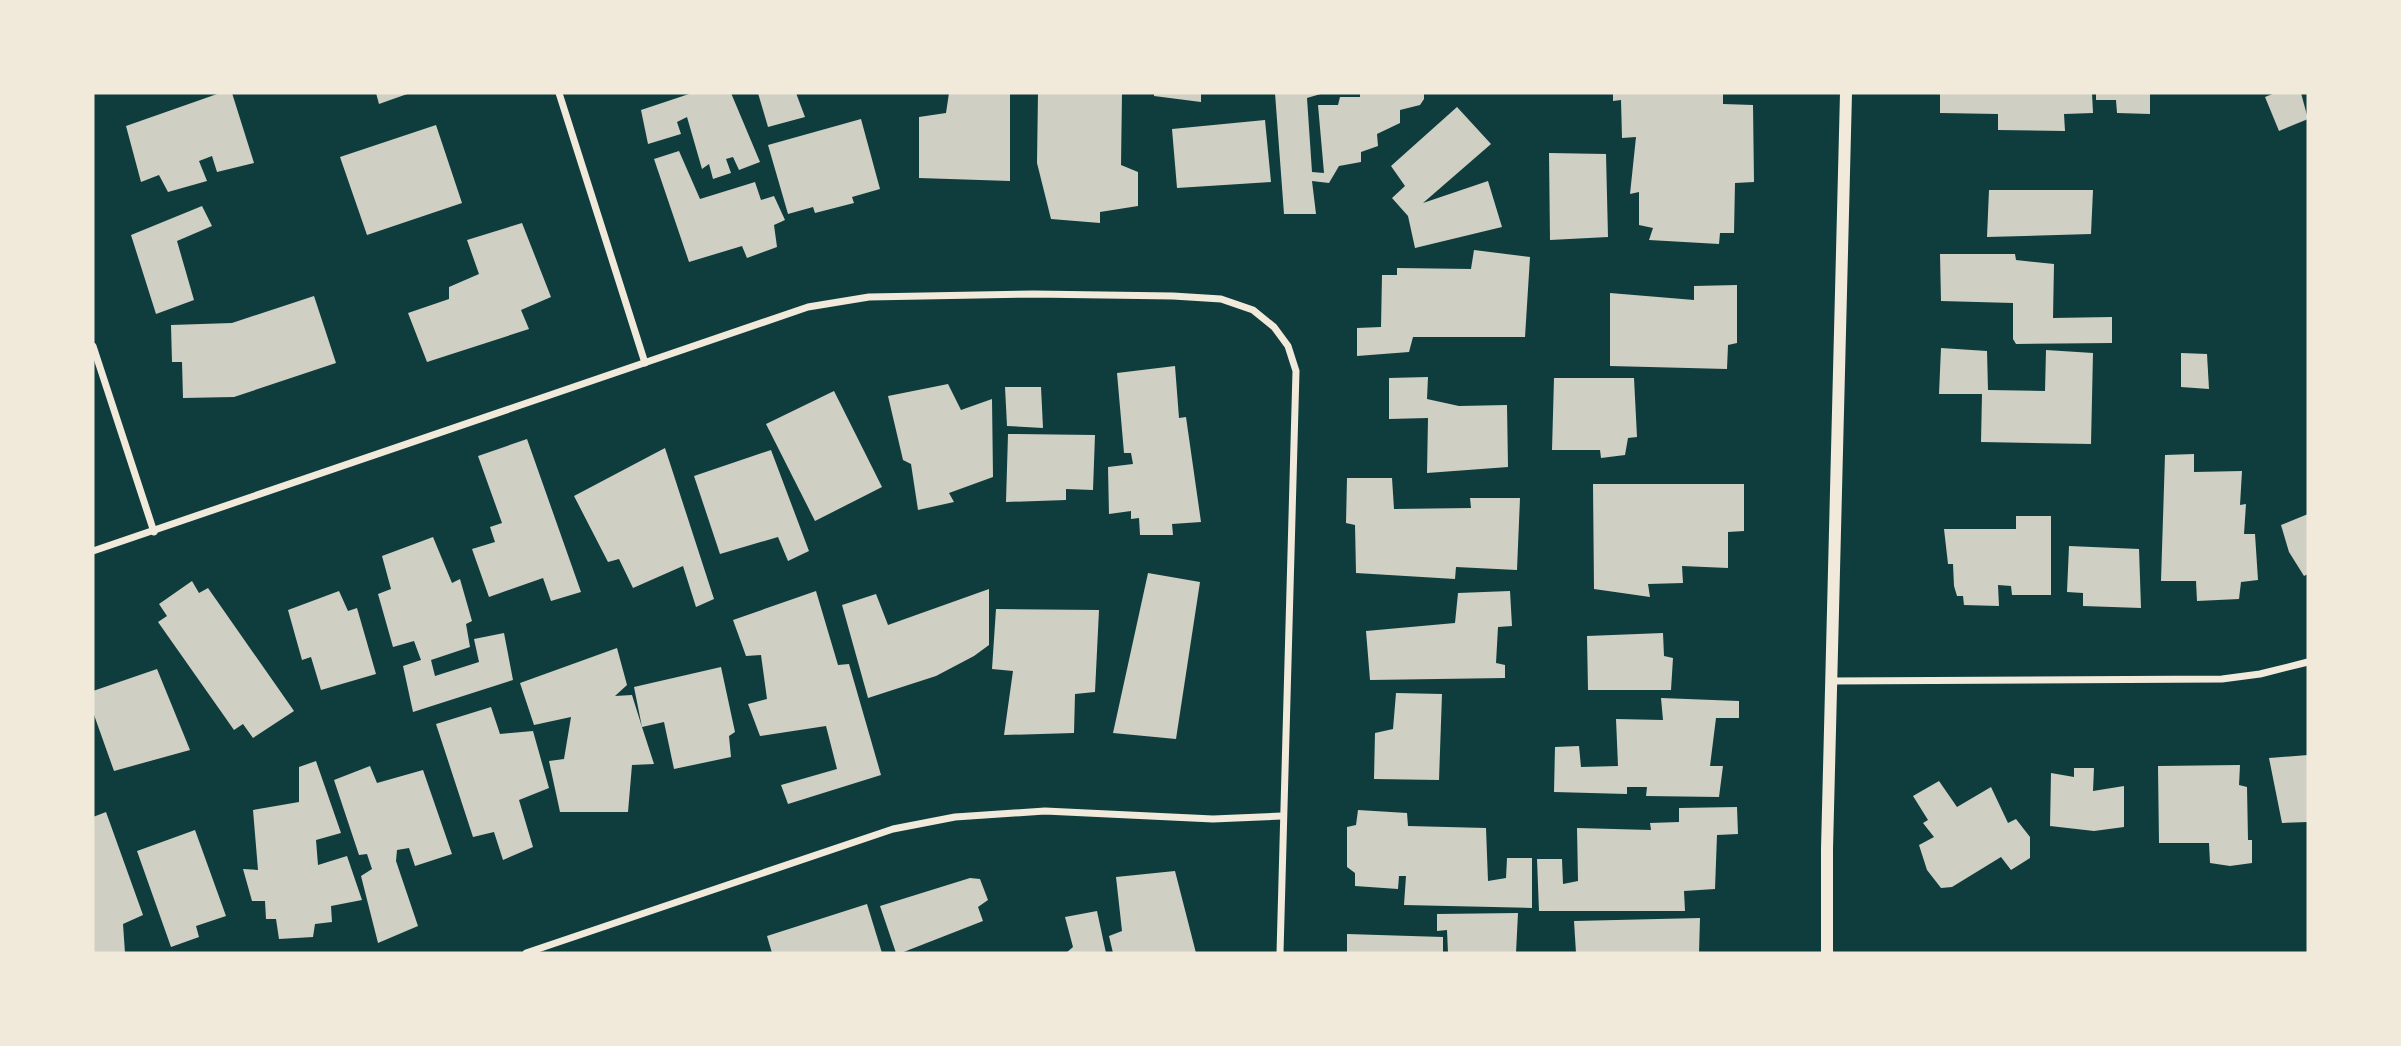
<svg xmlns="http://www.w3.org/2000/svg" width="2401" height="1046" viewBox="0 0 2401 1046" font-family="'DM Sans',sans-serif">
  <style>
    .building { fill: #cfcfc3 }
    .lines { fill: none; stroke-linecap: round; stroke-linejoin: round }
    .minor { stroke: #f1e9da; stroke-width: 7 }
    .tertiary { stroke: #f1e9da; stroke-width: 12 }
  </style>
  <rect width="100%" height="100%" fill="#0f3d3e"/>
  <!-- building -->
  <g class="building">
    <path d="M220,93H232L254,163L217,172L212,156L199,161L207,181L168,192L159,175L141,182L126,126Z"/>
    <path d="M376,93H410L379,104Z"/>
    <path d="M692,93H731L760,162L739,170L733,157L726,159L731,173L713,179L709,164L702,169L687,117L677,122L681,134L648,144L641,110Z"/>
    <path d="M758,93H796L805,117L768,127Z"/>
    <path d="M949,93H1010V181L919,178V117L946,113Z"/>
    <path d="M1038,93H1122L1121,165L1138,172V206L1100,212V223L1051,219L1037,163Z"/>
    <path d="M1154,93H1201V102L1154,96Z"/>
    <path d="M1275,93H1324L1307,98L1312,172L1324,173L1318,105H1338L1340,97H1360V93H1424V99L1420,105L1400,110V123L1377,134L1378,146L1361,152V162L1339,166L1329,183L1312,181L1316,214H1284Z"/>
    <path d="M1613,93H1723V104L1753,105L1754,182L1735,183L1734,233H1720L1719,244L1649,240L1653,228L1639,225V192L1630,194L1636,137L1622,138L1621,100L1613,101Z"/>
    <path d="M1940,93H2092L2093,113L2064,114L2065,131L1998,130V114L1940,113Z"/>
    <path d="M2096,93H2150V114L2117,113L2116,100H2096Z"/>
    <path d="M2275,93H2301L2308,119L2279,131L2265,97Z"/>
    <path d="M1457,107L1491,144L1423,203L1488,181L1502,227L1415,248L1408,216L1392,198L1405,186L1391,166Z"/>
    <path d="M861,119L880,189L852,197L854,203L815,213L813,207L788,214L768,145Z"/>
    <path d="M1265,120L1271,182L1177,188L1172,129Z"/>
    <path d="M436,125L462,203L367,235L340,157Z"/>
    <path d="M679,151L700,199L755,182L761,200L774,196L785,220L774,225L777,247L747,258L742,246L689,262L654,159Z"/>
    <path d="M1549,153L1606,154L1608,237L1550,240Z"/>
    <path d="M1989,190H2093L2091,234L1987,237Z"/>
    <path d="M202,206L212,226L177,241L194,300L156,314L131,235Z"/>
    <path d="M522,223L551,297L521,310L529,329L427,362L408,313L449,299V287L479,274L467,240Z"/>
    <path d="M1474,250L1530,257L1525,337H1413L1409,352L1357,356V328L1381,327L1382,275H1397V268L1471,269Z"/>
    <path d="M1940,254H2015L2016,260L2054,264L2053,318L2112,317V343L2016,344L2013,339V303L1941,301Z"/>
    <path d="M1737,285V343L1728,345L1727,369L1610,366V293L1694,300V286Z"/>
    <path d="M314,296L336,363L234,397L183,398L182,362H172L171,325L232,323Z"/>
    <path d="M1941,348L1987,351L1988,390L2045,391L2046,350L2093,353L2091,444L1981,442L1982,394H1939Z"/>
    <path d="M2181,353L2207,354L2209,389L2181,387Z"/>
    <path d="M1175,366L1179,418L1186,417L1201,522L1172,524L1173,535H1140L1139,518L1131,519V511L1109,514L1108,467L1133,464L1131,453H1124L1117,373Z"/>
    <path d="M1428,377L1427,399L1459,406L1507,405L1508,467L1427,473L1428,418L1389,419V378Z"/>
    <path d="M1554,378H1634L1637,437L1628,438L1625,455L1601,458L1600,450H1552Z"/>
    <path d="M948,384L961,410L992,399L993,477L949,493L954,502L918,510L911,464L903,460L888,396Z"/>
    <path d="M1005,387H1041L1043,428L1007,426Z"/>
    <path d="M834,391L882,487L815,521L766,424Z"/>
    <path d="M1008,434L1095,435L1093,490L1066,489V500L1006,502Z"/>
    <path d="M527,439L581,592L551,601L543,578L489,597L472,549L495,542L490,527L502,523L478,456Z"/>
    <path d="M665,448L714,599L696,607L683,566L633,588L619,559L608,562L574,496Z"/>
    <path d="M771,450L809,551L788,561L778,537L720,554L694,476Z"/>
    <path d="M2194,454V472L2242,471L2240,505L2246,504L2244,534H2255L2258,580L2241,582L2239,599L2197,601L2196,581H2161L2165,455Z"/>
    <path d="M1347,478H1392L1394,509L1471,508L1470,498H1520L1517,570L1456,567L1455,579L1356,573L1355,525L1346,523Z"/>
    <path d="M1593,484H1744V531L1728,532V568L1682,566L1683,583L1648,584L1650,597L1594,589Z"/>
    <path d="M2308,514V574L2304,576L2289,552L2281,525Z"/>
    <path d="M2016,516H2051V595H2012L2011,586L1998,585L1999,606L1964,605L1963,596H1957L1954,586L1953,564H1948L1944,529H2016Z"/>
    <path d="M433,537L452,583L460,579L472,621L466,624L470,647L431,660L435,676L479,662L474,639L504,633L513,680L413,712L403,666L421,660L414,641L393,647L378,594L391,589L382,556Z"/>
    <path d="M2069,546L2139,549L2141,608L2083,606V593L2067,592Z"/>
    <path d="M1148,573L1200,582L1176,739L1113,733Z"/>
    <path d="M192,581L199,593L208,588L294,711L253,738L243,724L234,730L158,622L167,616L159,604Z"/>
    <path d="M989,589V645L974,656L936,676L868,698L842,605L876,594L888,625Z"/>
    <path d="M339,591L348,611L357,608L376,674L321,690L311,657L302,660L288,610Z"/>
    <path d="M816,591L838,665L849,664L881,775L788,804L781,785L837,769L826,726L760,736L748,704L767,699L761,655L746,656L733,620Z"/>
    <path d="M1510,591L1512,626L1498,627L1496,663L1505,665V678L1370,680L1366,631L1455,623L1458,593Z"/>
    <path d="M996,609L1099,610L1095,692L1075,694L1074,733L1004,735L1013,671L992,669Z"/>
    <path d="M1663,633L1664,656L1673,658L1671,690H1588L1587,636Z"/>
    <path d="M617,648L627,685L615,696L632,695L642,727L634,687L721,667L735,732L729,736L731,757L674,769L664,722L642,727L654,764L632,765L628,812H560L549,761L564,759L571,717L534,725L520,683Z"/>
    <path d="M157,669L190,750L114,771L93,712V691Z"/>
    <path d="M1396,693L1442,694L1439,780L1374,779L1375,733L1393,729Z"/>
    <path d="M1661,698L1739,701V718H1716L1710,766H1723L1719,797L1646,796L1647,787H1627V794L1554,792L1555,747L1579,746L1581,767L1618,766L1616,719L1663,720Z"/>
    <path d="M491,707L500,734L533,731L549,788L519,800L533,847L503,860L494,832L473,837L436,724Z"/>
    <path d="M2308,755V822L2282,823L2269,758Z"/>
    <path d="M316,761L341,833L316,840L318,865L347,856L362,900L331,906L332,922L315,924L313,937L279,939L276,919H266L265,901H252L243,869L258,870L253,810L299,802V767Z"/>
    <path d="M2240,765L2239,785L2247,787L2248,840H2252V863L2230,866L2210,863L2209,843H2159L2158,766Z"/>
    <path d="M370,766L377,783L423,770L452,854L415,866L409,848L397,850L396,861L418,926L378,943L361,876L372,869L367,854L359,855L334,780Z"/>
    <path d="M2074,768H2094L2093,791L2124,786V827L2094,831L2050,826L2051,773L2074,777Z"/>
    <path d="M1939,781L1957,807L1991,787L2008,823L2016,819L2030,837V858L2011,870L2001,857L1952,887L1941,888L1927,870L1919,845L1934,837L1923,823L1928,820L1913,796Z"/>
    <path d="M1737,807L1738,834L1717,835L1715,889L1684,891L1685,911H1539L1537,859H1562L1563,884L1578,881L1577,828L1651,830L1650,823L1679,822V808Z"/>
    <path d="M1358,810L1407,813L1408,826L1486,828L1488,881L1506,878L1507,858H1532V908L1404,905L1406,876H1399L1398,889L1355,886V873L1347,867V827L1356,825Z"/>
    <path d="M106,812L143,915L123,924L125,953H93V817Z"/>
    <path d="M195,830L226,916L196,926L199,937L171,947L137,851Z"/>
    <path d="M1175,871L1196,953H1113L1109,936L1122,931L1116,877Z"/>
    <path d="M970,878L980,879L988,900L978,907L983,921L901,953H896L880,906Z"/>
    <path d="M867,904L882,953H772L767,936Z"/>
    <path d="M1097,911L1106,953H1066L1073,947L1065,917Z"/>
    <path d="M1518,913L1516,953H1448L1447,930L1437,931V914Z"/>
    <path d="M1700,918L1699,953H1576L1574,921Z"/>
    <path d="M1347,934L1443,937V953H1347Z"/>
  </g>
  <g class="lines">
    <!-- minor -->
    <g class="minor">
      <path d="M559,93L645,363"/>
      <path d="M93,346L154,532"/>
      <path d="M93,551L808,307L869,297L1034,294L1173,296L1221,299L1253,310L1274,327L1288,346L1296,371L1280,953"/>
      <path d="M1831,681L2222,679L2260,674L2308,662"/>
      <path d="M526,953L893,829L955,817L1045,811L1213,819L1282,816"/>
    </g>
    <!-- tertiary -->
    <path class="tertiary" d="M1827,953V849L1846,93"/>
  </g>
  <!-- border -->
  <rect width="2401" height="1046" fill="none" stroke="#f1e9da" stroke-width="189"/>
</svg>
